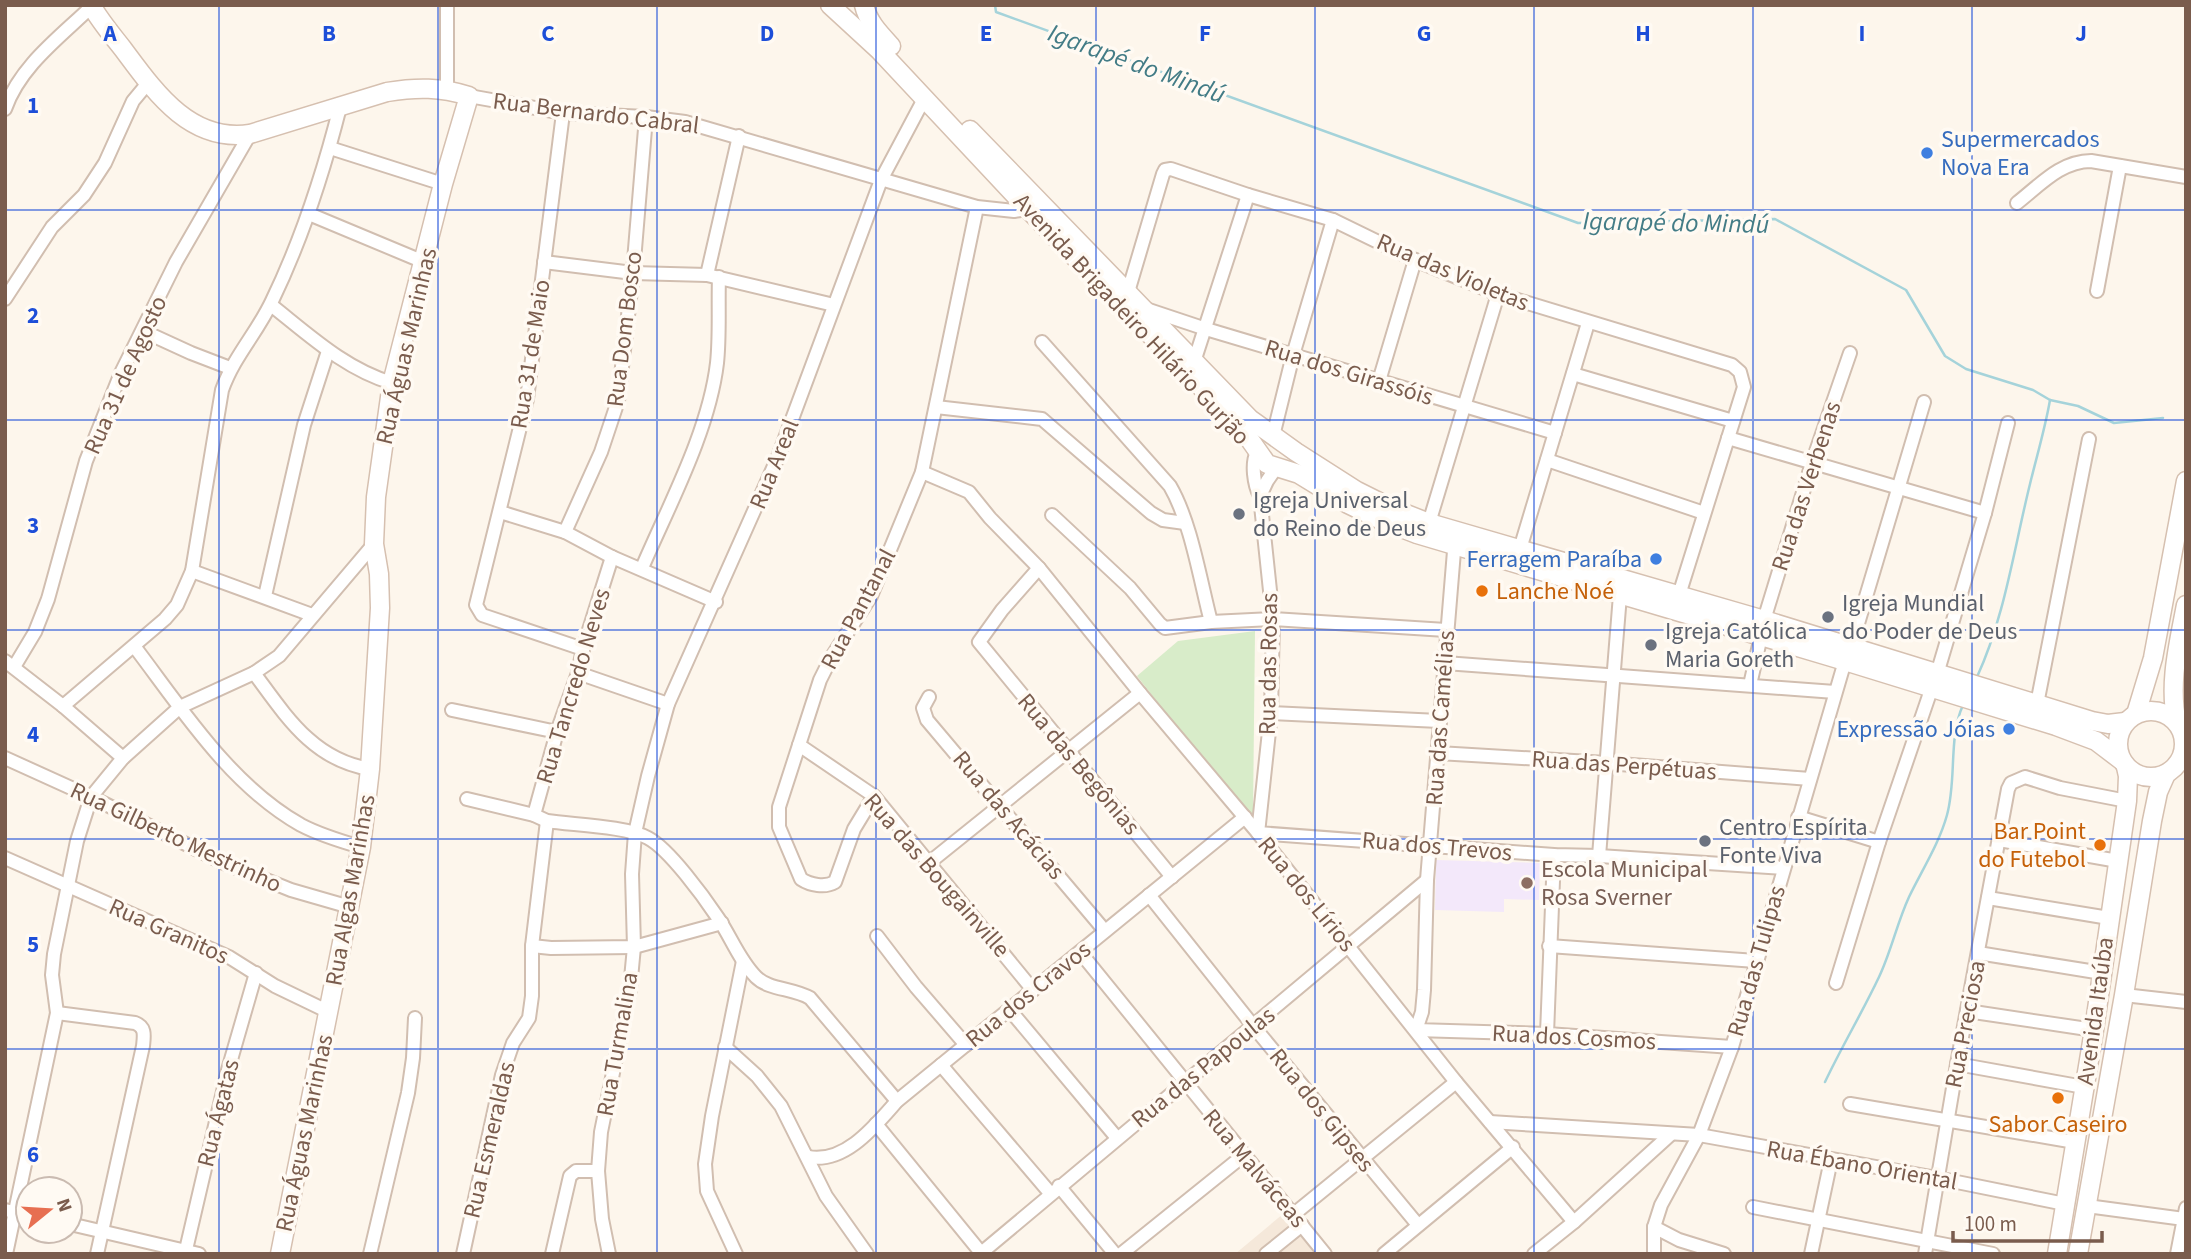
<svg xmlns="http://www.w3.org/2000/svg" width="2191" height="1259" viewBox="0 0 2191 1259" font-family="'Source Sans 3',sans-serif">
  <style>
    .residential { fill: #f5e8da }
    .education { fill: #f3e8fa }
    .green { fill: #d8ecc9 }
    .lines { fill: none; stroke-linecap: round; stroke-linejoin: round }
    .stream { stroke: #a5d3da; stroke-width: 2.5 }
    .street-casing { stroke: #d1beb0; stroke-width: 16 }
    .secondary-casing { stroke: #d6c0b0; stroke-width: 21 }
    .street { stroke: #fff; stroke-width: 12 }
    .secondary { stroke: #fff; stroke-width: 18 }
    .grid { fill: none; stroke: #1d4ed8; stroke-width: 2; stroke-opacity: 0.55 }
    .shop-dot { fill: #3f7fe0; stroke: #fffaf3; stroke-width: 2.5 }
    .worship-dot { fill: #6b7280; stroke: #fffaf3; stroke-width: 2.5 }
    .food-dot { fill: #e8710a; stroke: #fffaf3; stroke-width: 2.5 }
    .education-dot { fill: #8d6e63; stroke: #fffaf3; stroke-width: 2.5 }
    .labels { text-anchor: middle; stroke-width: 7; stroke-linejoin: round; paint-order: stroke }
    .street-label { font-size: 24px; fill: #7a5c4d; stroke: #fffaf3 }
    .shop-label { font-size: 24px; fill: #366cbe; stroke: #fffaf3; text-anchor: end }
    .worship-label { font-size: 24px; fill: #5b616d; stroke: #fffaf3; text-anchor: start }
    .food-label { font-size: 24px; fill: #c56008; stroke: #fffaf3; text-anchor: start }
    .education-label { font-size: 24px; fill: #785e54; stroke: #fffaf3; text-anchor: start }
    .water-label { font-size: 26px; font-style: italic; fill: #437c86; stroke: #fffaf3 }
    .grid-label { font-size: 23px; text-anchor: middle; font-weight: bold; fill: #1d4ed8; stroke: #fffaf3; stroke-width: 7; stroke-linejoin: round; paint-order: stroke }
  </style>
  <rect width="100%" height="100%" fill="#fdf6ec"/>
  <!-- residential -->
  <path class="residential" d="M1289,1209L1324,1254H1235Z"/>
  <!-- education -->
  <path class="education" d="M1436,860L1540,863L1539,900L1504,899V912L1435,910Z"/>
  <!-- green -->
  <path class="green" d="M1255,631L1253,814L1245,815L1137,676L1178,641Z"/>
  <g class="lines">
    <!-- stream -->
    <g class="stream">
      <path d="M995,5L996,12L1578,223L1775,219L1906,290L1945,356L1966,369L2033,390L2050,400L2078,406L2114,423L2163,418"/>
      <path d="M1977,677C2005,616 2014,548 2030,484C2037,455 2045,429 2050,400"/>
      <path d="M1825,1082C1842,1046 1862,1013 1879,977C1891,952 1897,923 1909,897C1922,870 1939,844 1947,815C1957,779 1948,738 1963,705"/>
    </g>
    <!-- street casing -->
    <g class="street-casing">
      <g id="street">
        <path d="M447,89V5"/>
        <path d="M469,96L563,113L646,117L685,122L977,207L1014,211L1028,209"/>
        <path d="M5,109C20,66 60,37 91,7"/>
        <path d="M563,113L527,399L476,605L482,615L583,649"/>
        <path d="M330,148L443,184"/>
        <path d="M2017,203C2040,185 2061,161 2091,161L2186,177"/>
        <path d="M309,214L424,262"/>
        <path d="M544,262L633,273L707,275L834,305"/>
        <path d="M707,275L739,136"/>
        <path d="M2097,291L2120,166"/>
        <path d="M1128,292L1163,174L1165,170L1171,169L1248,195L1333,220L1415,260L1498,294L1732,365L1740,372L1744,387L1679,595"/>
        <path d="M5,299L52,227L84,195L105,163L133,101L148,83"/>
        <path d="M271,305C309,335 345,369 392,383"/>
        <path d="M1146,309L1206,329L1555,433"/>
        <path d="M143,331L191,353L230,368"/>
        <path d="M1042,342L1170,486C1191,522 1200,580 1211,622"/>
        <path d="M1194,362L1248,195"/>
        <path d="M1573,374L1733,421"/>
        <path d="M1379,381L1415,260"/>
        <path d="M936,407L1042,419L1151,513L1163,520L1185,523"/>
        <path d="M1273,436L1293,355L1333,220"/>
        <path d="M1728,438L1985,513"/>
        <path d="M1257,452C1251,463 1254,485 1260,496L1273,619L1271,713L1258,833L1554,855L1599,856L1783,868"/>
        <path d="M1547,460L1704,513"/>
        <path d="M922,472L969,492L990,518L1039,568L1140,693L1258,833L1456,1082L1574,1222"/>
        <path d="M1260,496L1267,481L1276,468"/>
        <path d="M500,512L565,532L612,557L716,602"/>
        <path d="M1052,515L1130,588L1160,624L1165,628L1211,622L1273,619L1446,630"/>
        <path d="M1429,523L1498,294"/>
        <path d="M565,532L601,452L618,401L633,273L646,117"/>
        <path d="M1455,539L1427,880L1424,990L1422,1012L1416,1030L1547,1034L1732,1047"/>
        <path d="M1520,549L1588,323"/>
        <path d="M642,568C669,505 709,431 717,363C720,335 718,306 719,277"/>
        <path d="M1039,568L1002,610L979,642L1172,877"/>
        <path d="M192,571L312,615"/>
        <path d="M265,596L304,425L328,351"/>
        <path d="M1764,620L1812,463L1850,353"/>
        <path d="M134,646C182,709 230,785 301,825C320,835 340,841 361,847"/>
        <path d="M1851,647L1924,402"/>
        <path d="M5,661L63,706L123,758"/>
        <path d="M1445,663L1835,692"/>
        <path d="M14,667L35,632L48,599L86,461L121,373L176,262L250,134"/>
        <path d="M254,673C286,716 313,760 370,769"/>
        <path d="M578,673L668,704"/>
        <path d="M1937,674L1985,513L2008,423"/>
        <path d="M1750,685L1761,636"/>
        <path d="M929,697L923,708L927,720L1105,931"/>
        <path d="M2037,704L2089,439"/>
        <path d="M63,706L165,619L177,605L192,571L222,390C234,356 257,333 272,301C302,239 323,174 340,107"/>
        <path d="M452,710L557,732"/>
        <path d="M1271,713L1439,721"/>
        <path d="M799,745L874,796L1033,990"/>
        <path d="M1438,753L1607,763L1810,779"/>
        <path d="M5,758L91,797L224,863L291,890L350,907"/>
        <path d="M874,796L854,829L835,882C825,888 810,885 801,879L779,827V807L820,680L831,658L871,596L922,472L977,207"/>
        <path d="M467,799L534,815L547,821C573,825 626,826 648,838C669,849 704,897 718,918C731,937 739,960 756,977C769,990 793,988 810,998L897,1101"/>
        <path d="M534,815L557,732L578,673L583,649L612,557"/>
        <path d="M1798,817L1879,842"/>
        <path d="M1999,840L2118,861"/>
        <path d="M1599,856L1620,595"/>
        <path d="M5,858L229,957L275,986L329,1012"/>
        <path d="M930,862L1140,693"/>
        <path d="M1149,895L1254,1027L1418,1225"/>
        <path d="M1988,898L2109,918"/>
        <path d="M877,936L916,987L966,1045"/>
        <path d="M532,946L551,948L634,947L722,923"/>
        <path d="M1549,946L1756,961"/>
        <path d="M1080,952L1325,1254"/>
        <path d="M1978,953L2102,973"/>
        <path d="M1836,983L1879,842L1932,687"/>
        <path d="M2124,995L2186,1002"/>
        <path d="M1009,1009L1117,1138"/>
        <path d="M1967,1011L2094,1030"/>
        <path d="M57,1013L135,1023C146,1027 144,1036 143,1046L97,1254"/>
        <path d="M1547,1034L1554,855"/>
        <path d="M725,1047L757,1076L781,1106L826,1196L867,1254"/>
        <path d="M1957,1064L2084,1087"/>
        <path d="M941,1065L1050,1193"/>
        <path d="M1850,1104L2075,1142"/>
        <path d="M1490,1122L1699,1135L1937,1178L2065,1204"/>
        <path d="M876,1124L982,1254"/>
        <path d="M808,1157C845,1164 875,1126 897,1101L1245,817"/>
        <path d="M1059,1186L1115,1254"/>
        <path d="M2087,1206L2184,1219"/>
        <path d="M1753,1207L1993,1254"/>
        <path d="M5,1210L28,1215"/>
        <path d="M1294,1214L1456,1082"/>
        <path d="M70,1224L199,1254"/>
        <path d="M1654,1227L1679,1240L1724,1254"/>
        <path d="M6,1254L57,1013L52,975L54,954L77,841L91,797L123,758L180,707L254,673L279,656L374,544"/>
        <path d="M185,1254L228,1070L256,973"/>
        <path d="M370,1254L408,1093L413,1058L415,1018"/>
        <path d="M463,1254L502,1075L513,1043L529,1018L532,996V946L547,821"/>
        <path d="M552,1254L570,1176L576,1171H598"/>
        <path d="M609,1254L602,1219L598,1171L601,1132L630,989L634,947L632,874L635,833L648,776L668,704L778,457L881,180L924,99"/>
        <path d="M736,1254L707,1191L705,1164L712,1116L743,961"/>
        <path d="M980,1254L1427,880"/>
        <path d="M1121,1254L1244,1155"/>
        <path d="M1266,1254L1302,1225"/>
        <path d="M1384,1254L1513,1147"/>
        <path d="M1534,1254L1574,1222L1671,1134"/>
        <path d="M1654,1254V1227L1661,1205L1699,1135L1732,1047L1845,661"/>
        <path d="M1811,1254L1831,1160"/>
        <path d="M1925,1254L1957,1064L2008,789L2011,783L2025,777L2060,788L2127,801"/>
        <path d="M2177,1254L2186,1208"/>
      </g>
    </g>
    <!-- secondary casing -->
    <g class="secondary-casing">
      <g id="secondary">
        <path d="M91,5C100,21 112,35 123,49C155,92 190,143 250,134L387,92C417,87 440,87 469,96L443,184L392,383L376,497L374,544L379,574L380,608L370,769L361,847L280,1254"/>
        <path d="M830,5L880,51L1028,209L1243,430L1267,464L1299,474L1348,504L1381,520L1417,534L1845,661L2056,726L2096,741L2121,760"/>
        <path d="M864,5C868,22 879,33 891,46"/>
        <path d="M970,130L1250,419L1296,452L1357,491L1391,508L1429,523L1764,620L2092,721L2108,724L2125,722"/>
        <circle cx="2151" cy="744" r="33"/>
        <path d="M2136,714L2153,658L2186,481"/>
        <path d="M2177,723C2168,684 2179,643 2186,605"/>
        <path d="M2057,1254L2094,1030L2127,801L2128,776L2126,767"/>
        <path d="M2078,1254L2124,995L2152,821L2158,792L2166,774"/>
      </g>
    </g>
    <!-- street -->
    <use href="#street" class="street"/>
    <!-- secondary -->
    <use href="#secondary" class="secondary"/>
  </g>
  <!-- grid -->
  <path class="grid" d="M219,5V1254M438,5V1254M657,5V1254M876,5V1254M1096,5V1254M1315,5V1254M1534,5V1254M1753,5V1254M1972,5V1254M5,210H2186M5,420H2186M5,630H2186M5,839H2186M5,1049H2186"/>
  <!-- markers -->
  <g class="shop-dot">
    <circle cx="1927" cy="153" r="7"/>
    <circle cx="1656" cy="559" r="7"/>
    <circle cx="2009" cy="729" r="7"/>
  </g>
  <g class="worship-dot">
    <circle cx="1239" cy="514" r="7"/>
    <circle cx="1828" cy="617" r="7"/>
    <circle cx="1651" cy="645" r="7"/>
    <circle cx="1705" cy="841" r="7"/>
  </g>
  <g class="food-dot">
    <circle cx="1482" cy="591" r="7"/>
    <circle cx="2100" cy="845" r="7"/>
    <circle cx="2058" cy="1098" r="7"/>
  </g>
  <circle class="education-dot" cx="1527" cy="883" r="7"/>
  <g class="labels">
    <!-- street labels -->
    <g class="street-label">
      <text transform="translate(596 113) rotate(7)" y="8">Rua Bernardo Cabral</text>
      <text transform="translate(1453 272) rotate(23)" y="8">Rua das Violetas</text>
      <text transform="translate(1132 319) rotate(47)" y="8">Avenida Brigadeiro Hilário Gurjão</text>
      <text transform="translate(624 329) rotate(-83)" y="8">Rua Dom Bosco</text>
      <text transform="translate(406 346) rotate(-77)" y="8">Rua Águas Marinhas</text>
      <text transform="translate(530 354) rotate(-81)" y="8">Rua 31 de Maio</text>
      <text transform="translate(1349 372) rotate(17)" y="8">Rua dos Girassóis</text>
      <text transform="translate(125 375) rotate(-66)" y="8">Rua 31 de Agosto</text>
      <text transform="translate(774 464) rotate(-68)" y="8">Rua Areal</text>
      <text transform="translate(1806 486) rotate(-72)" y="8">Rua das Verbenas</text>
      <text transform="translate(858 609) rotate(-62)" y="8">Rua Pantanal</text>
      <text transform="translate(1268 664) rotate(-89)" y="8">Rua das Rosas</text>
      <text transform="translate(573 686) rotate(-73)" y="8">Rua Tancredo Neves</text>
      <text transform="translate(1440 718) rotate(-86)" y="8">Rua das Camélias</text>
      <text transform="translate(1079 764) rotate(50)" y="8">Rua das Begônias</text>
      <text transform="translate(1624 765) rotate(4)" y="8">Rua das Perpétuas</text>
      <text transform="translate(1009 815) rotate(50)" y="8">Rua das Acácias</text>
      <text transform="translate(176 837) rotate(25)" y="8">Rua Gilberto Mestrinho</text>
      <text transform="translate(1437 846) rotate(5)" y="8">Rua dos Trevos</text>
      <text transform="translate(937 875) rotate(49)" y="8">Rua das Bougainville</text>
      <text transform="translate(350 890) rotate(-80)" y="8">Rua Algas Marinhas</text>
      <text transform="translate(1307 894) rotate(51)" y="8">Rua dos Lírios</text>
      <text transform="translate(169 931) rotate(24)" y="8">Rua Granitos</text>
      <text transform="translate(1756 961) rotate(-74)" y="8">Rua das Tulipas</text>
      <text transform="translate(1028 994) rotate(-39)" y="8">Rua dos Cravos</text>
      <text transform="translate(2095 1011) rotate(-82)" y="8">Avenida Itaúba</text>
      <text transform="translate(1965 1024) rotate(-79)" y="8">Rua Preciosa</text>
      <text transform="translate(1574 1037) rotate(3)" y="8">Rua dos Cosmos</text>
      <text transform="translate(617 1044) rotate(-80)" y="8">Rua Turmalina</text>
      <text transform="translate(1203 1067) rotate(-39)" y="8">Rua das Papoulas</text>
      <text transform="translate(1322 1110) rotate(51)" y="8">Rua dos Gipses</text>
      <text transform="translate(218 1113) rotate(-76)" y="8">Rua Ágatas</text>
      <text transform="translate(304 1133) rotate(-78)" y="8">Rua Águas Marinhas</text>
      <text transform="translate(489 1140) rotate(-77)" y="8">Rua Esmeraldas</text>
      <text transform="translate(1862 1165) rotate(10)" y="8">Rua Ébano Oriental</text>
      <text transform="translate(1255 1168) rotate(50)" y="8">Rua Malváceas</text>
    </g>
    <!-- shop labels -->
    <g class="shop-label">
      <text x="1941" y="147" text-anchor="start">Supermercados<tspan x="1941" dy="28">Nova Era</tspan></text>
      <text x="1642" y="567">Ferragem Paraíba</text>
      <text x="1995" y="737">Expressão Jóias</text>
    </g>
    <!-- worship labels -->
    <g class="worship-label">
      <text x="1253" y="508">Igreja Universal<tspan x="1253" dy="28">do Reino de Deus</tspan></text>
      <text x="1842" y="611">Igreja Mundial<tspan x="1842" dy="28">do Poder de Deus</tspan></text>
      <text x="1665" y="639">Igreja Católica<tspan x="1665" dy="28">Maria Goreth</tspan></text>
      <text x="1719" y="835">Centro Espírita<tspan x="1719" dy="28">Fonte Viva</tspan></text>
    </g>
    <!-- food labels -->
    <g class="food-label">
      <text x="1496" y="599">Lanche Noé</text>
      <text x="2086" y="839" text-anchor="end">Bar Point<tspan x="2086" dy="28">do Futebol</tspan></text>
      <text x="2058" y="1132" text-anchor="middle">Sabor Caseiro</text>
    </g>
    <!-- education labels -->
    <g class="education-label">
      <text x="1541" y="877">Escola Municipal<tspan x="1541" dy="28">Rosa Sverner</tspan></text>
    </g>
    <!-- water labels -->
    <g class="water-label">
      <text transform="translate(1137 63) rotate(20)" y="9">Igarapé do Mindú</text>
      <text transform="translate(1676 222) rotate(1)" y="9">Igarapé do Mindú</text>
    </g>
  </g>
  <g class="grid-label">
    <text x="110" y="41">A</text>
    <text x="329" y="41">B</text>
    <text x="548" y="41">C</text>
    <text x="767" y="41">D</text>
    <text x="986" y="41">E</text>
    <text x="1205" y="41">F</text>
    <text x="1424" y="41">G</text>
    <text x="1643" y="41">H</text>
    <text x="1862" y="41">I</text>
    <text x="2081" y="41">J</text>
    <text x="33" y="113">1</text>
    <text x="33" y="323">2</text>
    <text x="33" y="533">3</text>
    <text x="33" y="742">4</text>
    <text x="33" y="952">5</text>
    <text x="33" y="1162">6</text>
  </g>
  <!-- border -->
  <rect width="2191" height="1259" fill="none" stroke="#7a5c4d" stroke-width="14"/>
  <!-- north arrow -->
  <g transform="translate(49 1210) rotate(72)"><circle r="33" fill="#fffaf3" stroke="#cabbb1" stroke-width="2"/>
  <path d="M0-5L12 26L0 18L-12 26Z" fill="#e76f51"/>
  <text y="-10" font-size="19" font-weight="bold" text-anchor="middle" fill="#7a5c4d">N</text>
  </g>
  <!-- scale -->
  <path d="M1953 1231v10h149v-10" fill="none" stroke="#7a5c4d" stroke-width="3.5"/>
  <text x="1964" y="1231" font-size="21" fill="#7a5c4d" stroke="#fffaf3" stroke-width="5" paint-order="stroke">100 m</text>
</svg>
